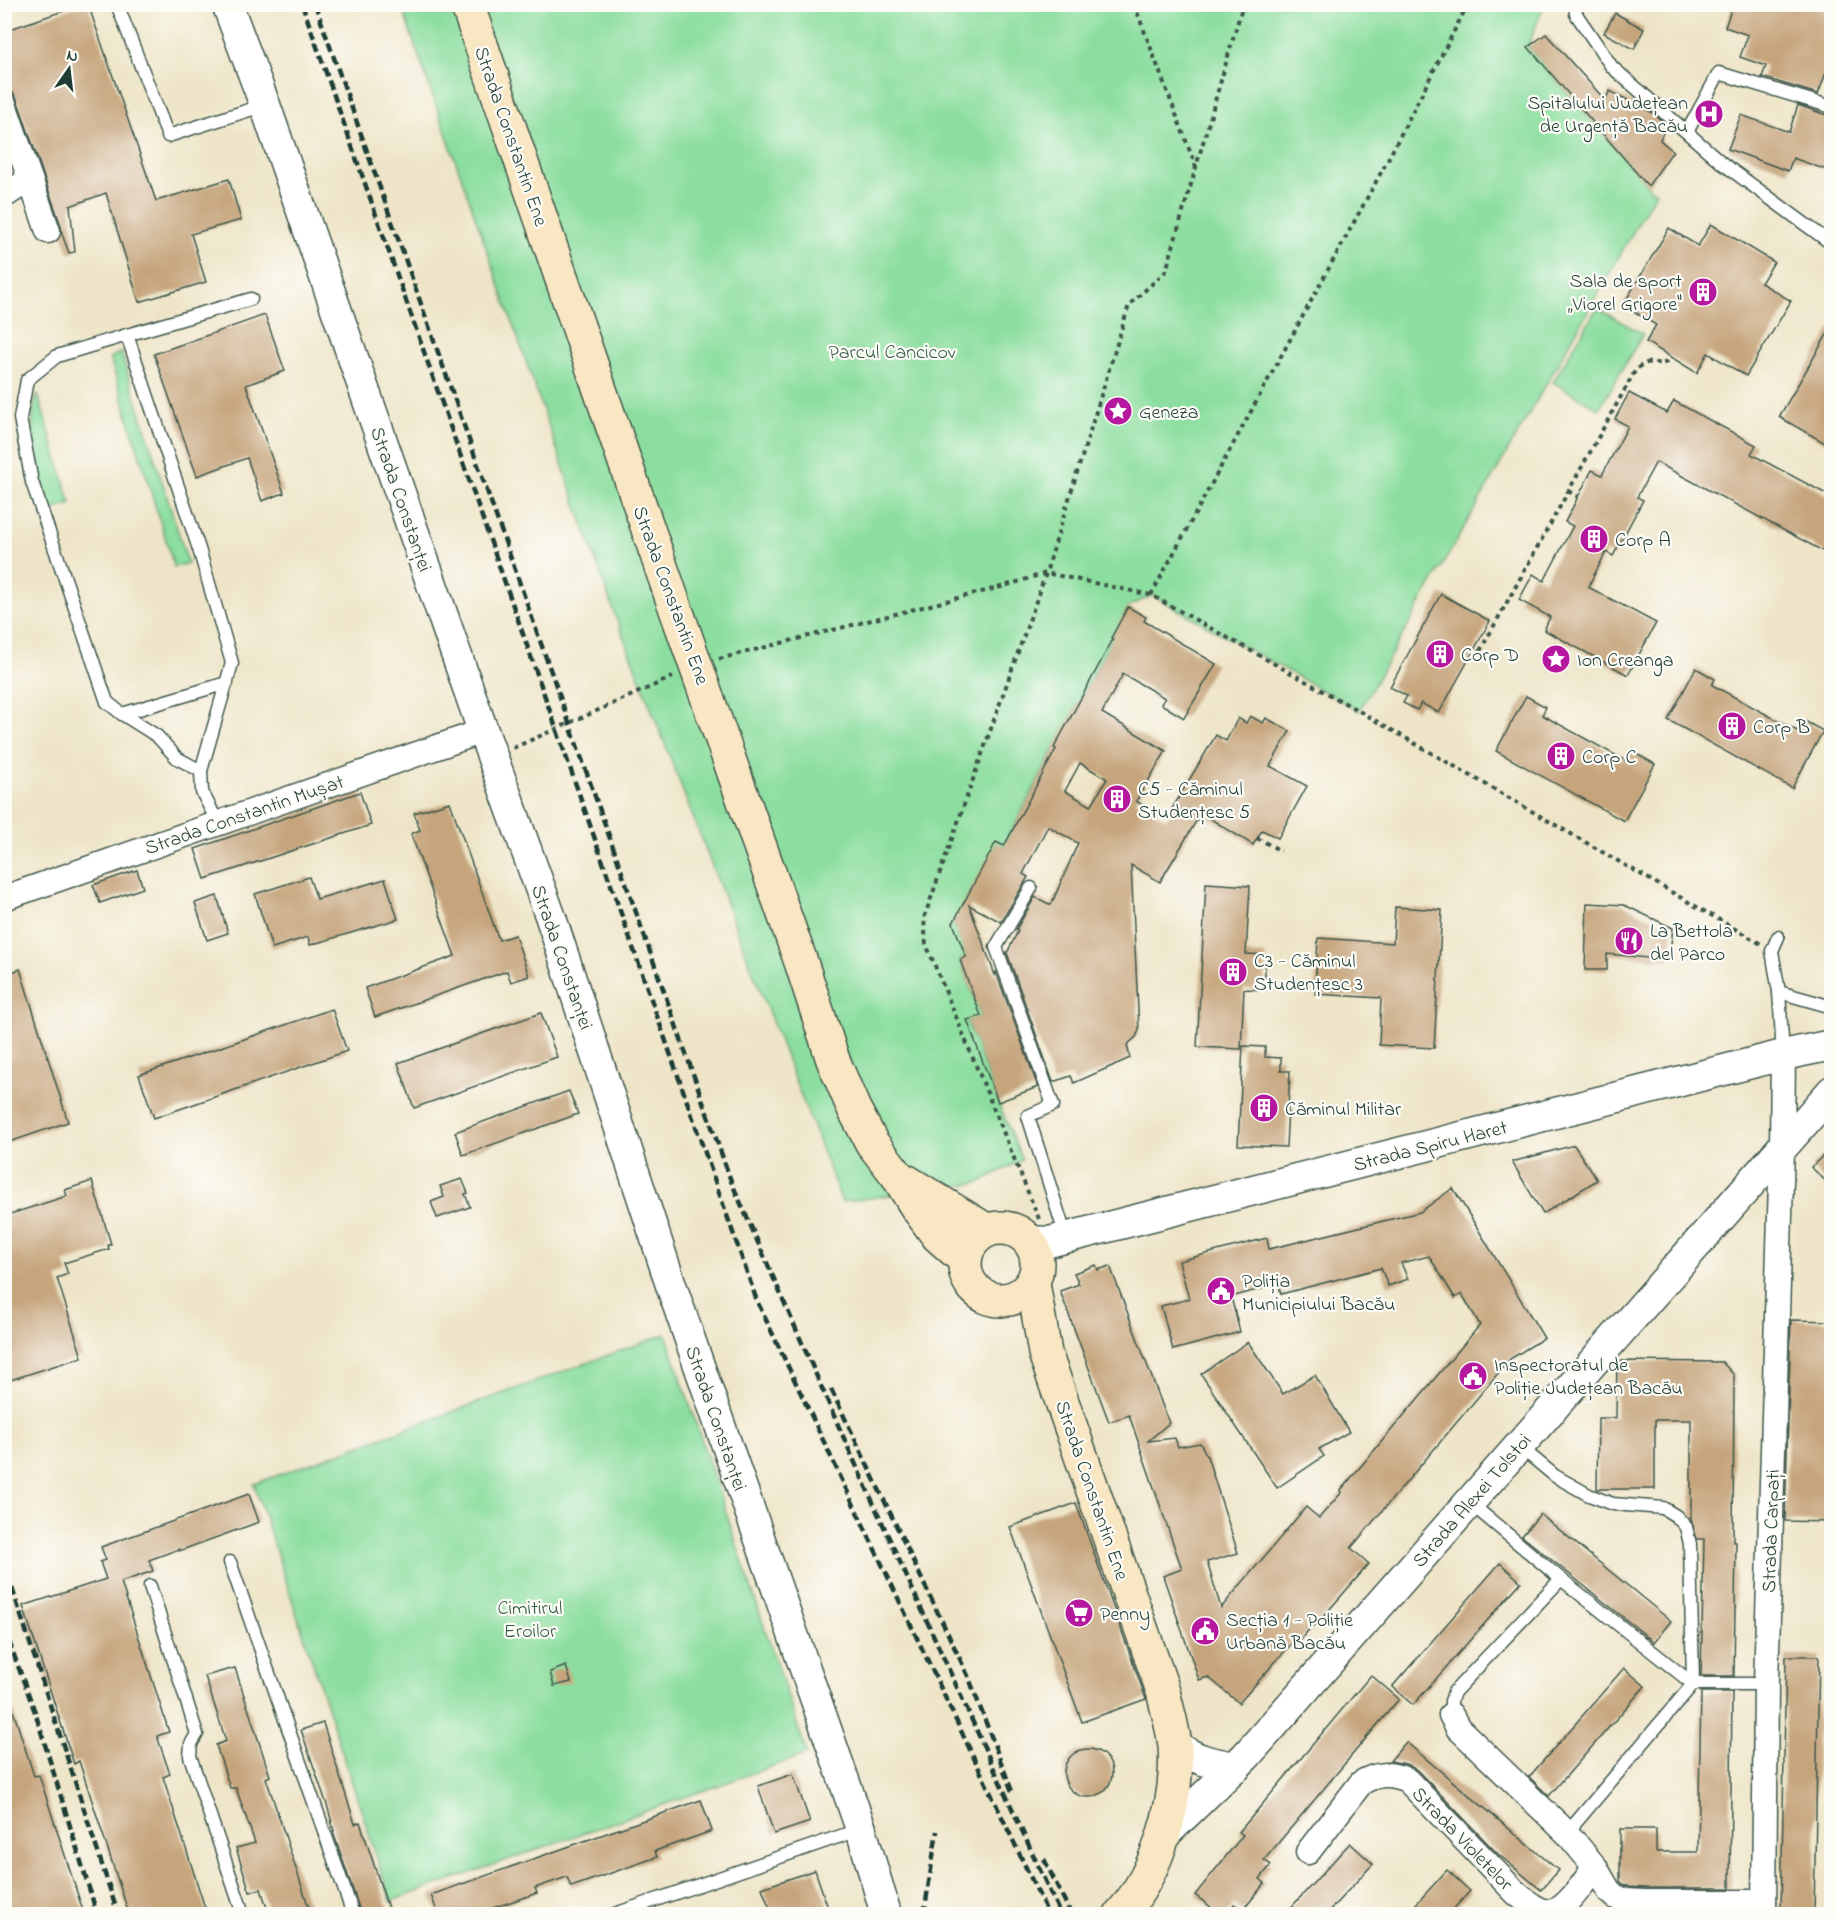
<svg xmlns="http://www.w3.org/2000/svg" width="1836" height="1919" viewBox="0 0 1836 1919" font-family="'Indie Flower',sans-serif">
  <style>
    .green { fill: #8bde9f; stroke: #558e6a; stroke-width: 1.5 }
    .building { fill: #c6a57d; fill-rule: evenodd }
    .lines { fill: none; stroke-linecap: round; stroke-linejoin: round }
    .service-casing { stroke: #3e564a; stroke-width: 15 }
    .minor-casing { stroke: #3e564a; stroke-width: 27 }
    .tertiary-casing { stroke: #3e564a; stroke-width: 33 }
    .secondary-casing { stroke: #3e564a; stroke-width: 36 }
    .path { stroke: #3e564a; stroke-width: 4; stroke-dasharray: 4.5 4.5; stroke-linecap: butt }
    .service { stroke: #fff; stroke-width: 12 }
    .minor { stroke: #fff; stroke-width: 24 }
    .tertiary { stroke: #fff; stroke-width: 30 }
    .secondary { stroke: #f9e7c3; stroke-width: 33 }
    .rail { stroke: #1f3d34; stroke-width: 4.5; stroke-dasharray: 9 4.5; stroke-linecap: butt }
    .labels { text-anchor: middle; stroke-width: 4.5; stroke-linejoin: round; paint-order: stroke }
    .poi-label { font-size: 20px; fill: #1f3d34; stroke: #fdfcf7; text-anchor: start }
    .street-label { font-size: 20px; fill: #1f3d34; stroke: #fdfcf7 }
    .park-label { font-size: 20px; fill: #355d49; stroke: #fdfcf7 }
  </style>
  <rect width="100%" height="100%" fill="#fdfcf7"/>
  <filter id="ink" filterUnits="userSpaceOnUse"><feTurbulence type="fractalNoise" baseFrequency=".0167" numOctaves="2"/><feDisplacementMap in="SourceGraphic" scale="12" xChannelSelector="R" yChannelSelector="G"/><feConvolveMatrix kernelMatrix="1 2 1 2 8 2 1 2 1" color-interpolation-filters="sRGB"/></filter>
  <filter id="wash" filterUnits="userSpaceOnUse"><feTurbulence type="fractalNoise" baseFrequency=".008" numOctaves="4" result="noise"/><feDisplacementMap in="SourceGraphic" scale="24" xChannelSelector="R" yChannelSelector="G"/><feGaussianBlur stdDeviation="1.35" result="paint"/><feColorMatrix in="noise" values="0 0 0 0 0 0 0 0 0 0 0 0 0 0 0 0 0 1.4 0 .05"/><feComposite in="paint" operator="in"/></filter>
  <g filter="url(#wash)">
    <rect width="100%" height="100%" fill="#eee5c8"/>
    <!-- green -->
    <g class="green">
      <path d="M401,5H1544L1528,47L1651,189L1656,192L1359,711L1152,595L1128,607L1004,846L964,903L972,914L953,921L966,957L960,960L981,1016L967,1021L998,1102L1022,1160L978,1183L842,1202L615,615Z"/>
      <path d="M1597,308L1643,334L1599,409L1553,382Z"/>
      <path d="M121,352L188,563L174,567L110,358Z"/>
      <path d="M38,395L71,504L50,511C44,486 23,417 38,395Z"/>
      <path d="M666,1334L807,1754L391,1901L254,1484Z"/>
    </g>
    <g id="blocks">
      <!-- building -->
      <g class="building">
        <path d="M84,4H88L156,201L229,179L241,220L191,234L206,282L139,302L106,193L70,206L75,252L69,253L62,234L61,226L17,99L13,93L4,90V31Z"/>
        <path d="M1733,4H1832V57L1818,94L1762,77L1766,66L1740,57L1748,35L1725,27Z"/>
        <path d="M1615,13L1644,29L1634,49L1604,33Z"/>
        <path d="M1546,34L1605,100L1610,91L1653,113L1666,125L1660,140L1673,151L1648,186L1528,47Z"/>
        <path d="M1798,105L1832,117V172L1793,158L1788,171L1728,149L1741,115L1789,132Z"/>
        <path d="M1711,224L1774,262L1761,283L1791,301L1746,376L1708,353L1697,373L1646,342L1656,325L1623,305L1669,228L1698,246Z"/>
        <path d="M265,315L285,371L246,385L284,493L262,501L247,458L197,476L154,354Z"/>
        <path d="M1832,326V447L1779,417Z"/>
        <path d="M1629,393L1667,413L1674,401L1756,445L1751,454L1832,497V556L1656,462L1637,497L1643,500L1613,556L1606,552L1588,587L1656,623L1628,675L1544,630L1550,617L1519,600L1533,574L1544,581L1573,526L1565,522L1592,470L1602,475L1628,426L1615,419Z"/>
        <path d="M1441,594L1490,621L1439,713L1421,703L1417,710L1403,703L1407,696L1390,687Z"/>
        <path d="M1128,607L1146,617L1144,621L1216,664L1184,718L1161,704L1165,698L1123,674L1102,713L1166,751L1136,801L1166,819L1216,735L1226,741L1238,718L1246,723L1250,716L1263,723L1266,718L1290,731L1270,766L1307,786L1278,838L1262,830L1253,845L1201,813L1160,882L1131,865L1139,1030L1136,1037L1127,1045L1130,1058L1074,1083L1071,1076L1053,1082L1007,953L1018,931L1016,930L1035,897L1051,905L1078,843L1048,826L1023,874L1028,877L1001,922L969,905L995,975L996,972L1038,1087L998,1102L967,1020L981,1016L960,960L966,957L953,923L996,842L1004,846L1056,749L1054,748L1113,639L1111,638ZM1080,763L1107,779L1091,806L1065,791Z"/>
        <path d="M1696,668L1715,679L1712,685L1797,731L1803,720L1823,731L1792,788L1668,720Z"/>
        <path d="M1526,696L1546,707L1542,715L1626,761L1631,751L1655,764L1624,821L1496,751Z"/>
        <path d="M360,792L371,825L205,879L195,849Z"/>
        <path d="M450,802L499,940L515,935L529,976L511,982L507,971L375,1017L365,988L455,956L411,834L420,830L414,813Z"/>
        <path d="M137,870L143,888L100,903L93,885Z"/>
        <path d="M309,877L317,899L385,879L398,919L310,945L308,937L272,948L255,894Z"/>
        <path d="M1206,883L1250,886L1246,954L1266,955L1264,990L1244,989L1241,1049L1197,1047Z"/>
        <path d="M217,896L228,933L207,940L195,903Z"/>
        <path d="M1587,903L1624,905L1673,928L1669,960L1607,954V970H1585Z"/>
        <path d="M1395,907L1442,910L1434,1048L1379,1045L1381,998L1315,994L1318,938L1393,943Z"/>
        <path d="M20,969L68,1122L4,1144V975Z"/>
        <path d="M332,1009L347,1051L154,1118L139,1075Z"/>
        <path d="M541,1013L557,1057L414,1108L398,1063Z"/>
        <path d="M1243,1046L1265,1047V1057L1281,1058V1071H1290L1286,1147L1238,1145Z"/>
        <path d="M569,1091L578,1114L463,1155L455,1132Z"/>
        <path d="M1574,1145L1597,1180L1543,1214L1512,1162Z"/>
        <path d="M1832,1147V1187L1811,1167Z"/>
        <path d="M462,1179L468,1193L465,1194L470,1207L437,1218L431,1202L444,1197L440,1186Z"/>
        <path d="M92,1181L111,1244L108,1245L109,1249L64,1263L68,1274L57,1278L82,1357L4,1382V1216L67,1196L65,1190Z"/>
        <path d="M1453,1188L1544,1338L1510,1359L1351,1548L1369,1564L1315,1626L1313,1625L1295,1646L1292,1643L1239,1703L1208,1677L1199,1680L1163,1576L1182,1569L1129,1415L1109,1422L1060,1291L1079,1284L1074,1273L1096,1265L1098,1270L1110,1266L1169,1423L1148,1441L1175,1438L1178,1447L1200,1443L1207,1456L1238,1553L1207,1562L1221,1608L1306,1507L1319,1518L1342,1492L1340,1491L1480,1325L1462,1294L1455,1298L1429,1256L1401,1263L1408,1279L1388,1286L1381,1268L1281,1294L1279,1284L1231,1297L1240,1332L1173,1350L1161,1306L1189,1299L1179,1261L1267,1238L1269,1249L1420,1212Z"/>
        <path d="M1791,1320L1832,1321L1830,1522L1785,1521Z"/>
        <path d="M1248,1342L1283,1394L1315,1375L1349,1432L1319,1449L1324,1456L1277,1488L1201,1374Z"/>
        <path d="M1617,1361L1722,1362L1734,1375L1733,1542H1736L1734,1676H1701L1704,1539H1697L1691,1520V1420H1655V1489H1597L1598,1418H1616Z"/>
        <path d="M249,1494L259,1522L179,1551V1549L149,1560L153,1571L121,1582L169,1732L157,1736L170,1774L163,1777L207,1914H129L79,1761L74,1764L23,1606L106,1579L100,1562L106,1560L101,1547Z"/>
        <path d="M1076,1503L1146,1699L1082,1722L1010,1527Z"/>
        <path d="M1540,1514L1671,1621L1654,1642L1522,1536Z"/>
        <path d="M1500,1563L1521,1582L1413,1705L1392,1687Z"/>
        <path d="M1786,1656H1819L1814,1914H1781Z"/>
        <path d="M566,1666L571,1682L554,1686L550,1672Z"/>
        <path d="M235,1668L270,1776L266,1778L311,1914H269L261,1889L250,1892L236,1848L255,1843L236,1788H230L216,1745L226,1741L205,1676Z"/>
        <path d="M1624,1668L1645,1686L1549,1796L1529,1777Z"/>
        <path d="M1371,1675L1399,1699L1264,1860L1271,1865L1260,1879L1265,1883L1243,1910L1234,1904L1226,1914H1220L1195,1895L1243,1835L1239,1832Z"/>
        <path d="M1701,1692H1732L1730,1888H1644L1630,1887L1623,1884L1620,1881V1829H1656V1852H1698Z"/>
        <path d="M8,1695L34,1776L39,1775L84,1914H4V1696Z"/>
        <path d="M323,1723L355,1824L360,1822L390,1914H361L333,1831H334L328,1808L301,1730Z"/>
        <path d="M1406,1742L1558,1870L1541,1890L1498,1854L1417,1770L1406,1764L1390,1761Z"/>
        <circle cx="1088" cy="1773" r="24"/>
        <path d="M793,1774L810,1822L774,1834L758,1786Z"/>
        <path d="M701,1800L712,1831L655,1851L657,1857L571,1887L567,1877L535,1888L537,1893L475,1914H438L431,1895Z"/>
        <path d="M1350,1843L1373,1864L1326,1914H1285Z"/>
        <path d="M815,1870L830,1914H772L762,1888Z"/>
        <path d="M1447,1870L1470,1891L1449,1914H1407Z"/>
      </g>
    </g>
  </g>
  <g filter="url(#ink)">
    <use href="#blocks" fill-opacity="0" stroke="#3e564a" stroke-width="1.5"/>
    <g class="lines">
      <!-- service casing -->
      <g class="service-casing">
        <g id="service">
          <path d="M117,4L168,136L265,105"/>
          <path d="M1575,4L1576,14L1612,67L1722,163L1832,244"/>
          <path d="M1687,132L1719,73L1832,107"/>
          <path d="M127,335L57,356L27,380L20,418L32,482L107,702L122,714L227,683"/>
          <path d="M122,714L157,736L177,758L201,771"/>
          <path d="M218,823L202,792L201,771L232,663L199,549L127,335L251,299"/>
          <path d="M1031,888L996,947L1053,1105L1028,1116L1066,1237"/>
          <path d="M1778,937L1772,951L1779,992L1783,1054"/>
          <path d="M1779,992L1832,1007"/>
          <path d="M1520,1447L1555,1476L1589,1495L1613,1504L1663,1508L1676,1516L1686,1527L1690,1544L1693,1684L1567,1833"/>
          <path d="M1470,1503L1561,1579L1693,1684H1766"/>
          <path d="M230,1562L353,1914"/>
          <path d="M150,1586L197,1734L191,1744L190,1756L243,1914"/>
          <path d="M1451,1715V1701L1454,1692L1561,1579"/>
          <path d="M615,1914L861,1829"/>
        </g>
      </g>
      <!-- minor casing -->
      <g class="minor-casing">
        <g id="minor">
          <path d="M4,104L48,231"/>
          <path d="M4,196L30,179"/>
          <path d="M4,898L483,731"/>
          <path d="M1451,1715L1458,1728L1567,1833L1595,1867L1609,1891L1616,1897L1627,1901L1644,1902H1764"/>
          <path d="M1308,1852L1361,1783C1377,1773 1390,1773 1407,1780L1516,1893C1525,1900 1533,1908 1544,1911C1564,1917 1584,1881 1595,1867"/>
          <path d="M1764,1914L1766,1684L1782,1148L1783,1055"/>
        </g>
      </g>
      <!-- tertiary casing -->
      <g class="tertiary-casing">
        <g id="tertiary">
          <path d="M227,4L265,105L483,731L551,918L672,1288L861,1829L886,1914"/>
          <path d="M1029,1241L1049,1242L1783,1055L1832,1045"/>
          <path d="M1175,1745C1195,1760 1211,1763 1236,1767"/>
          <path d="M1163,1836L1246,1756L1832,1091"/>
        </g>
      </g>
      <!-- secondary casing -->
      <g class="secondary-casing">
        <g id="secondary">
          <path d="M467,4L668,587L801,962L833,1060L854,1109L872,1143L897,1175L916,1206L938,1236L964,1259"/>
          <path d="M906,1181L986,1230"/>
          <circle cx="1001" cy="1264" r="36"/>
          <path d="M1033,1283L1045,1353L1163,1691C1167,1709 1173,1728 1175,1746C1179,1801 1158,1873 1121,1914"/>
        </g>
      </g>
      <!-- path -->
      <g class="path">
        <path d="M1134,4L1196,167"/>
        <path d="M1568,491L1578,497"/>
        <path d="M1151,595L1384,167L1468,4"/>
        <path d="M1480,651L1635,371C1652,352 1661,373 1671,357"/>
        <path d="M719,659L1001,587L1046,573L1129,305L1166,271L1243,4"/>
        <path d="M513,748L673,677"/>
        <path d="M1257,838L1281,851"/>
        <path d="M1039,1219L926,944L924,918L1046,573L1151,595L1359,711L1761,944"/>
      </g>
      <!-- service -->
      <use href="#service" class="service"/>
      <!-- minor -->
      <use href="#minor" class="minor"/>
      <!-- tertiary -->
      <use href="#tertiary" class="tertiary"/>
      <!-- secondary -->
      <use href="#secondary" class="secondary"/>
      <!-- rail -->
      <g class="rail">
        <path d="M302,4L757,1301L1048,1914"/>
        <path d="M315,4L731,1181L846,1443L1060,1914"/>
        <path d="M831,1389L969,1678L1013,1794"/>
        <path d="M12,1588L118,1914"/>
        <path d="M4,1628L35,1712L97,1914"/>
        <path d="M1044,1859L1071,1914"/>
        <path d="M924,1914L937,1831"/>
      </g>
    </g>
  </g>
  <!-- icons -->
  <defs>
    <g id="hospital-disc" transform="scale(1.5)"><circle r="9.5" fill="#b5179e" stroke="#fdfcf7"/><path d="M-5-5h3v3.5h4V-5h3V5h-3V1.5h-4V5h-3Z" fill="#fff"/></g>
    <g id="building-disc" transform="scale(1.5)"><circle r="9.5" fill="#b5179e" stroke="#fdfcf7"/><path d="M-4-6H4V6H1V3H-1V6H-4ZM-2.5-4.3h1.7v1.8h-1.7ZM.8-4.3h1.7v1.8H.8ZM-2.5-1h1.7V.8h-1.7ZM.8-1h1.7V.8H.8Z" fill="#fff"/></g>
    <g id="sight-disc" transform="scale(1.5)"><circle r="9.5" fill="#b5179e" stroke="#fdfcf7"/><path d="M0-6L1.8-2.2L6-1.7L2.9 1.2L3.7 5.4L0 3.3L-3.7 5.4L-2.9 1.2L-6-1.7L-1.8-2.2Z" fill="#fff"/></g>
    <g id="restaurant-disc" transform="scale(1.5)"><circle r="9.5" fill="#b5179e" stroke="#fdfcf7"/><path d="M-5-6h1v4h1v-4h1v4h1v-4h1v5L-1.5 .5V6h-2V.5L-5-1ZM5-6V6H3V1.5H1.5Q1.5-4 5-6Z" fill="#fff"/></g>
    <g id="civic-disc" transform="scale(1.5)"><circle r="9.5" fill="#b5179e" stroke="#fdfcf7"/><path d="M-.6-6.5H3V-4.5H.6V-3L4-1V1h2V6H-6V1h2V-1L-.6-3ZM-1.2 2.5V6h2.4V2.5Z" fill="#fff"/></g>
    <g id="supermarket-disc" transform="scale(1.5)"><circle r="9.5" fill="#b5179e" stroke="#fdfcf7"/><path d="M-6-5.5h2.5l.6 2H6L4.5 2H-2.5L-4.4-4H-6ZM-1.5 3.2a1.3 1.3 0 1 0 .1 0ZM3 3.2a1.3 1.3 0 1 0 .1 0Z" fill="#fff"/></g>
  </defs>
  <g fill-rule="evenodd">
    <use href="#hospital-disc" x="1709" y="114"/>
    <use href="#building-disc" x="1703" y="292"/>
    <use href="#sight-disc" x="1118" y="411"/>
    <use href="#building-disc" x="1594" y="539"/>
    <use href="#building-disc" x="1440" y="654"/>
    <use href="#sight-disc" x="1556" y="659"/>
    <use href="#building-disc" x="1732" y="726"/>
    <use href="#building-disc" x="1561" y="756"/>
    <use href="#building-disc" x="1117" y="799"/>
    <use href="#restaurant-disc" x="1629" y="941"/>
    <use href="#building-disc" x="1233" y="972"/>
    <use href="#building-disc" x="1264" y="1108"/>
    <use href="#civic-disc" x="1221" y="1291"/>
    <use href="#civic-disc" x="1473" y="1376"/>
    <use href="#supermarket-disc" x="1079" y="1613"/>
    <use href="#civic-disc" x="1205" y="1631"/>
  </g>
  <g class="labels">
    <!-- poi labels -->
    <g class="poi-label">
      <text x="1688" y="109" text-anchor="end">Spitalului Județean<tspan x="1688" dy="23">de Urgență Bacău</tspan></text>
      <text x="1682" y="287" text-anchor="end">Sala de sport<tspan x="1682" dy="23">„Viorel Grigore"</tspan></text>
      <text x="1139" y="418">Geneza</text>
      <text x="1615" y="546">Corp A</text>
      <text x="1461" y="661">Corp D</text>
      <text x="1577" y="666">Ion Creanga</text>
      <text x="1753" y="733">Corp B</text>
      <text x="1582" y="763">Corp C</text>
      <text x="1138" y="795">C5 - Căminul<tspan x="1138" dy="23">Studențesc 5</tspan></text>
      <text x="1650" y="937">La Bettola<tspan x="1650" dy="23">del Parco</tspan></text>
      <text x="1254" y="967">C3 - Căminul<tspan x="1254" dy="23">Studențesc 3</tspan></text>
      <text x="1285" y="1115">Căminul Militar</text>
      <text x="1242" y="1287">Poliția<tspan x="1242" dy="23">Municipiului Bacău</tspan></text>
      <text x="1494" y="1371">Inspectoratul de<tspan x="1494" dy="23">Poliție Județean Bacău</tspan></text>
      <text x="1100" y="1620">Penny</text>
      <text x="1226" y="1626">Secția 1 - Poliție<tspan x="1226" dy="23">Urbană Bacău</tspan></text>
    </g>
    <!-- street labels -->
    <g class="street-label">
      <text transform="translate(512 136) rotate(71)" y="7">Strada Constantin Ene</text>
      <text transform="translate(402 499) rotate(71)" y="7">Strada Constanței</text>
      <text transform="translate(672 595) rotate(70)" y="7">Strada Constantin Ene</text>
      <text transform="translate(244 814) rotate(-19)" y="7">Strada Constantin Mușat</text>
      <text transform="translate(563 957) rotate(71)" y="7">Strada Constanței</text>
      <text transform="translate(1430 1145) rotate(-14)" y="7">Strada Spiru Haret</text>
      <text transform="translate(717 1418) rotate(71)" y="7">Strada Constanței</text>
      <text transform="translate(1093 1490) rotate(71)" y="7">Strada Constantin Ene</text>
      <text transform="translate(1471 1500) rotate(-49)" y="7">Strada Alexei Tolstoi</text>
      <text transform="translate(1770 1531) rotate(-88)" y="7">Strada Carpați</text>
      <text transform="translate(1463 1838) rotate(46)" y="7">Strada Violetelor</text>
    </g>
    <!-- park labels -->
    <g class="park-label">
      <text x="892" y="358">Parcul Cancicov</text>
      <text x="530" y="1614">Cimitirul<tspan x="530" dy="23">Eroilor</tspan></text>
    </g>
  </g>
  <!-- margin -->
  <rect width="1836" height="1919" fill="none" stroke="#fdfcf7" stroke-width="24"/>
  <!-- north arrow -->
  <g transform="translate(69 69) rotate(14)" stroke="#fdfcf7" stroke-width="4.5" paint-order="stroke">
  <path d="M0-4.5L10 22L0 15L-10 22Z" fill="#1f3d34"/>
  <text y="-9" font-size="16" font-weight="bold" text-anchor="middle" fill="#1f3d34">N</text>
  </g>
</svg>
